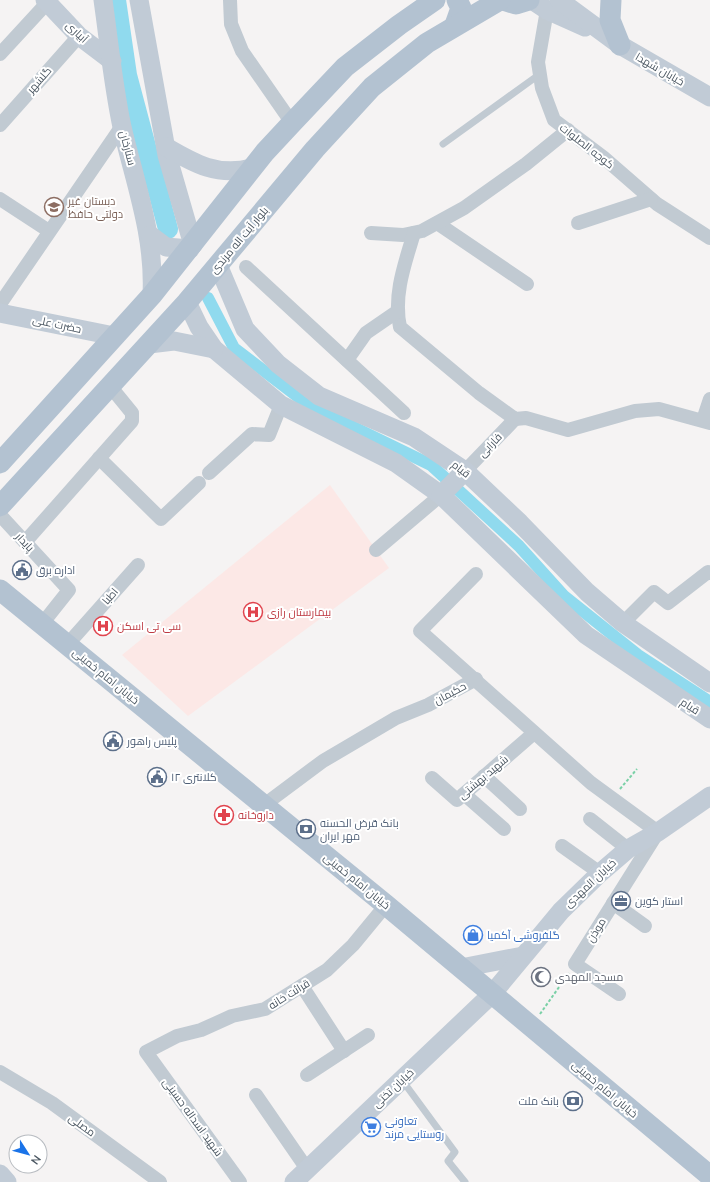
<svg xmlns="http://www.w3.org/2000/svg" width="710" height="1182" viewBox="0 0 710 1182" font-family="Mulish,Cairo,sans-serif">
  <style>
    .medical { fill: #fce8e6 }
    .lines { fill: none; stroke-linecap: round; stroke-linejoin: round }
    .canal { stroke: #90daee; stroke-width: 12 }
    .river { stroke: #90daee; stroke-width: 20 }
    .path { stroke: #7ad0a6; stroke-width: 2; stroke-dasharray: 3 2; stroke-linecap: butt }
    .lane { stroke: #c1cad2; stroke-width: 7 }
    .street { stroke: #c1cad2; stroke-width: 14 }
    .secondary { stroke: #c1cbd6; stroke-width: 19 }
    .primary { stroke: #b3c2d1; stroke-width: 21 }
    .labels { text-anchor: middle; stroke-width: 4; stroke-linejoin: round; paint-order: stroke }
    .street-label { font-size: 11px; fill: #4a5661; stroke: #fff }
    .education-label { font-size: 11px; fill: #785e54; stroke: #fff; text-anchor: start }
    .service-label { font-size: 11px; fill: #4e5e75; stroke: #fff; text-anchor: start }
    .health-label { font-size: 11px; fill: #be3a42; stroke: #fff; text-anchor: start }
    .shop-label { font-size: 11px; fill: #366cbe; stroke: #fff; text-anchor: start }
    .worship-label { font-size: 11px; fill: #5b616d; stroke: #fff; text-anchor: start }
  </style>
  <rect width="100%" height="100%" fill="#f5f3f3"/>
  <!-- medical -->
  <path class="medical" d="M330,485L389,568L188,716L122,655Z"/>
  <g class="lines">
    <!-- canal -->
    <path class="canal" d="M208,298L234,348L310,406L431,465L519,546L564,596L638,655L710,702"/>
    <!-- river -->
    <path class="river" d="M116,0L127,75L168,229"/>
    <!-- path -->
    <g class="path">
      <path d="M620,789L637,769"/>
      <path d="M540,1014L569,973"/>
    </g>
    <!-- lane -->
    <g class="lane">
      <path d="M443,144L540,74"/>
      <path d="M402,1080L455,1152L448,1161L465,1182"/>
    </g>
    <!-- street -->
    <g class="street">
      <path d="M230,0L231,24L242,51L292,123"/>
      <path d="M547,10L538,62L542,88L554,120L603,157L657,204L710,238"/>
      <path d="M0,54L47,3"/>
      <path d="M0,125L79,36"/>
      <path d="M0,199L49,231"/>
      <path d="M437,223L527,284"/>
      <path d="M578,223L651,199"/>
      <path d="M371,233L403,235L422,231L464,208L526,164L568,130"/>
      <path d="M414,233C405,263 393,295 400,327L479,393L515,419L526,418L568,430L635,411L659,409L710,423"/>
      <path d="M246,267L404,413"/>
      <path d="M0,304L122,126"/>
      <path d="M347,360L366,333L398,311"/>
      <path d="M703,420L710,399"/>
      <path d="M99,458L161,519L199,483"/>
      <path d="M465,471L515,419"/>
      <path d="M209,473L252,434L269,435L281,405"/>
      <path d="M0,515L69,590L42,624"/>
      <path d="M25,542L132,421V413L110,386"/>
      <path d="M376,550L441,495"/>
      <path d="M476,574L420,631L591,783L658,832L575,964L619,994"/>
      <path d="M623,623L654,592L668,603L708,572L710,573"/>
      <path d="M67,645L138,565"/>
      <path d="M484,776L520,809"/>
      <path d="M432,778L457,800L534,733"/>
      <path d="M464,794L504,829"/>
      <path d="M264,805L323,761L396,718L428,705L476,679"/>
      <path d="M590,819L628,849"/>
      <path d="M562,846L600,873"/>
      <path d="M613,903L645,926"/>
      <path d="M302,986L344,1051"/>
      <path d="M0,1072L52,1103L160,1182"/>
      <path d="M307,1075L368,1035"/>
      <path d="M256,1095L307,1169"/>
      <path d="M240,1182L146,1052L177,1036L201,1030L232,1016L265,1009L327,970L353,945L386,905"/>
    </g>
    <!-- secondary -->
    <g class="secondary">
      <path d="M45,0L79,36L112,61"/>
      <path d="M103,0C109,42 113,85 122,127C135,183 155,236 152,295"/>
      <path d="M139,0L167,155L193,245"/>
      <path d="M532,0L547,10L585,27"/>
      <path d="M559,0L620,45L710,97"/>
      <path d="M166,147C195,164 218,177 252,168"/>
      <path d="M150,235L166,247L190,249"/>
      <path d="M218,265L245,329L278,364L319,396L414,437L465,471L520,523L587,592L623,623L710,683"/>
      <path d="M187,302L199,327L214,349L281,405L396,463L441,495L586,635L710,719"/>
      <path d="M0,313L114,336"/>
      <path d="M149,344L174,341L214,349"/>
      <path d="M441,495L465,471"/>
      <path d="M461,968L523,956"/>
      <path d="M0,1174L7,1182"/>
      <path d="M294,1182L492,994L561,911L600,873L628,849L658,832L710,796"/>
    </g>
    <!-- primary -->
    <g class="primary">
      <path d="M503,0L516,4L529,0"/>
      <path d="M611,0L610,20L620,45"/>
      <path d="M455,25L461,8L457,0"/>
      <path d="M0,463L152,295L265,152L292,123L345,67L399,25L435,0"/>
      <path d="M0,506L187,302L315,149L372,87L427,43L500,0"/>
      <path d="M0,590L386,905L710,1176"/>
    </g>
  </g>
  <!-- icons -->
  <defs>
    <g id="school-ring" transform="scale(1)"><circle r="9.5" fill="#fff" stroke="#8d6e63" stroke-width="1.5"/><path d="M0-5L7-2L0 1L-7-2ZM-4 1L0 2.5L4 1V4Q0 6-4 4Z" fill="#8d6e63"/></g>
    <g id="civic-ring" transform="scale(1)"><circle r="9.5" fill="#fff" stroke="#5c6f8a" stroke-width="1.5"/><path d="M-.6-6.5H3V-4.5H.6V-3L4-1V1h2V6H-6V1h2V-1L-.6-3ZM-1.2 2.5V6h2.4V2.5Z" fill="#5c6f8a"/></g>
    <g id="hospital-ring" transform="scale(1)"><circle r="9.5" fill="#fff" stroke="#e0444e" stroke-width="1.5"/><path d="M-5-5h3v3.5h4V-5h3V5h-3V1.5h-4V5h-3Z" fill="#e0444e"/></g>
    <g id="pharmacy-ring" transform="scale(1)"><circle r="9.5" fill="#fff" stroke="#e0444e" stroke-width="1.5"/><path d="M-2-6h4v4h4v4h-4v4h-4v-4h-4v-4h4Z" fill="#e0444e"/></g>
    <g id="bank-ring" transform="scale(1)"><circle r="9.5" fill="#fff" stroke="#5c6f8a" stroke-width="1.5"/><path d="M-6-4H6V4H-6ZM0-2.3a2.3 2.3 0 1 0 0 4.6a2.3 2.3 0 1 0 0-4.6Z" fill="#5c6f8a"/></g>
    <g id="office-ring" transform="scale(1)"><circle r="9.5" fill="#fff" stroke="#5c6f8a" stroke-width="1.5"/><path d="M-6-3h4V-5.5h4V-3h4V5H-6ZM-1-4.5V-3h2v-1.5ZM-6 0V1H6V0Z" fill="#5c6f8a"/></g>
    <g id="shop-ring" transform="scale(1)"><circle r="9.5" fill="#fff" stroke="#3f7fe0" stroke-width="1.5"/><path d="M-5-2.5h2.3a2.7 3.5 0 0 1 5.4 0H5L5.5 6h-11ZM-1.5-2.5h3a1.5 2.3 0 0 0-3 0Z" fill="#3f7fe0"/></g>
    <g id="mosque-ring" transform="scale(1)"><circle r="9.5" fill="#fff" stroke="#6b7280" stroke-width="1.5"/><path d="M3.5-4.9A6 6 0 1 0 3.5 4.9A5 5 0 1 1 3.5-4.9Z" fill="#6b7280"/></g>
    <g id="supermarket-ring" transform="scale(1)"><circle r="9.5" fill="#fff" stroke="#3f7fe0" stroke-width="1.5"/><path d="M-6-5.5h2.5l.6 2H6L4.5 2H-2.5L-4.4-4H-6ZM-1.5 3.2a1.3 1.3 0 1 0 .1 0ZM3 3.2a1.3 1.3 0 1 0 .1 0Z" fill="#3f7fe0"/></g>
  </defs>
  <g fill-rule="evenodd">
    <use href="#school-ring" x="54" y="207"/>
    <use href="#civic-ring" x="22" y="570"/>
    <use href="#hospital-ring" x="253" y="612"/>
    <use href="#hospital-ring" x="103" y="626"/>
    <use href="#civic-ring" x="113" y="741"/>
    <use href="#civic-ring" x="157" y="777"/>
    <use href="#pharmacy-ring" x="224" y="815"/>
    <use href="#bank-ring" x="306" y="829"/>
    <use href="#office-ring" x="621" y="901"/>
    <use href="#shop-ring" x="473" y="935"/>
    <use href="#mosque-ring" x="541" y="977"/>
    <use href="#bank-ring" x="573" y="1101"/>
    <use href="#supermarket-ring" x="371" y="1127"/>
  </g>
  <g class="labels">
    <!-- street labels -->
    <g class="street-label">
      <text transform="translate(77 32) rotate(43)" y="4">آبیاری</text>
      <text transform="translate(660 69) rotate(30)" y="4">خیابان شهدا</text>
      <text transform="translate(39 80) rotate(-49)" y="4">گلشهر</text>
      <text transform="translate(587 146) rotate(38)" y="4">کوچه الصلوات</text>
      <text transform="translate(128 148) rotate(75)" y="4">ستارخان</text>
      <text transform="translate(239 240) rotate(-50)" y="4">بلوار آیت اله مرندی</text>
      <text transform="translate(57 324) rotate(12)" y="4">حضرت علی</text>
      <text transform="translate(490 445) rotate(-46)" y="4">فارابی</text>
      <text transform="translate(461 469) rotate(38)" y="4">قیام</text>
      <text transform="translate(25 542) rotate(47)" y="4">پایدار</text>
      <text transform="translate(110 596) rotate(-49)" y="4">اطبا</text>
      <text transform="translate(106 676) rotate(39)" y="4">خیابان امام خمینی</text>
      <text transform="translate(450 693) rotate(-28)" y="4">حکیمان</text>
      <text transform="translate(690 706) rotate(33)" y="4">قیام</text>
      <text transform="translate(483 777) rotate(-40)" y="4">شهید بهشتی</text>
      <text transform="translate(357 881) rotate(39)" y="4">خیابان امام خمینی</text>
      <text transform="translate(590 883) rotate(-43)" y="4">خیابان المهدی</text>
      <text transform="translate(596 930) rotate(-58)" y="4">موذن</text>
      <text transform="translate(289 994) rotate(-32)" y="4">قرائت خانه</text>
      <text transform="translate(393 1088) rotate(-43)" y="4">خیابان تختی</text>
      <text transform="translate(605 1089) rotate(40)" y="4">خیابان امام خمینی</text>
      <text transform="translate(193 1117) rotate(54)" y="4">شهید اسداله حسینی</text>
      <text transform="translate(82 1125) rotate(36)" y="4">مصلی</text>
    </g>
    <!-- education labels -->
    <g class="education-label">
      <text x="68" y="205">دبستان غیر<tspan x="68" dy="13">دولتی حافظ</tspan></text>
    </g>
    <!-- service labels -->
    <g class="service-label">
      <text x="36" y="574">اداره برق</text>
      <text x="127" y="745">پلیس راهور</text>
      <text x="171" y="781">کلانتری ۱۲</text>
      <text x="320" y="827">بانک قرض الحسنه<tspan x="320" dy="13">مهر ایران</tspan></text>
      <text x="635" y="905">استار کوین</text>
      <text x="559" y="1105" text-anchor="end">بانک ملت</text>
    </g>
    <!-- health labels -->
    <g class="health-label">
      <text x="267" y="616">بیمارستان رازی</text>
      <text x="117" y="630">سی تی اسکن</text>
      <text x="238" y="819">داروخانه</text>
    </g>
    <!-- shop labels -->
    <g class="shop-label">
      <text x="487" y="939">گلفروشی آکمیا</text>
      <text x="385" y="1125">تعاونی<tspan x="385" dy="13">روستایی مرند</tspan></text>
    </g>
    <!-- worship labels -->
    <g class="worship-label">
      <text x="555" y="981">مسجد المهدی</text>
    </g>
  </g>
  <!-- north arrow -->
  <g transform="translate(28 1154) rotate(126)"><circle r="19" fill="#ffffff" stroke="#b7bbc0"/>
  <path d="M0-3L7 15L0 10L-7 15Z" fill="#1a73e8"/>
  <text y="-6" font-size="11" font-weight="bold" text-anchor="middle" fill="#4a5661">N</text>
  </g>
</svg>
